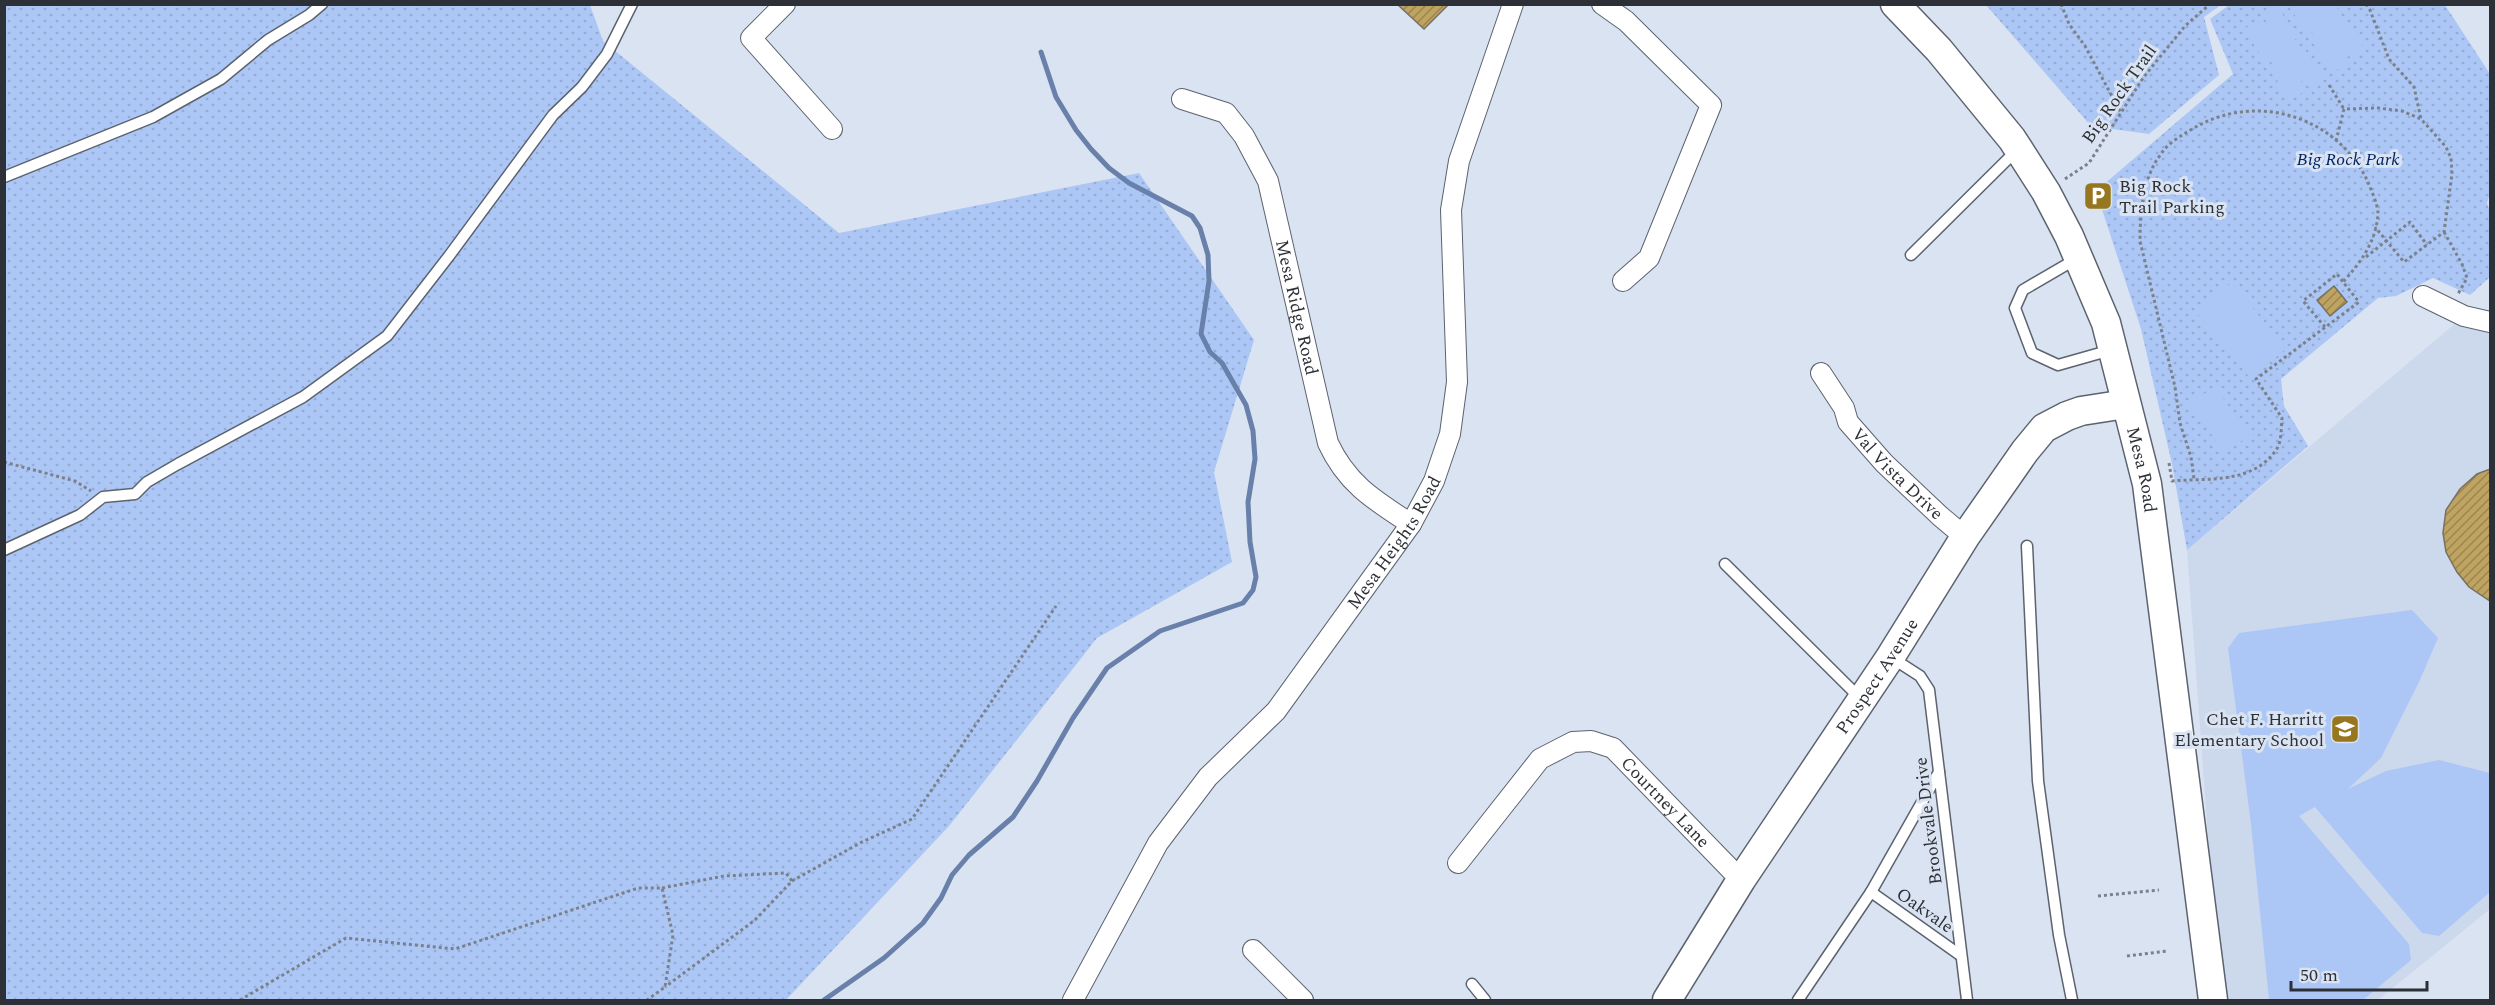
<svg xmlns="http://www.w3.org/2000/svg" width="2495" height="1005" viewBox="0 0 2495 1005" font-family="Spectral,serif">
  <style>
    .built { fill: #ccd8ec }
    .grass { fill: url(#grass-dots) }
    .garden { fill: #acc7f5 }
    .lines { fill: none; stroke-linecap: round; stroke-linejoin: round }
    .stream { stroke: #6880aa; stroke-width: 5 }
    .building { fill: url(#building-hatch); stroke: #767163; stroke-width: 1.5 }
    .lane-casing { stroke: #5c636f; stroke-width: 13 }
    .street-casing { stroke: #5c636f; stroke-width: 22 }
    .secondary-casing { stroke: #5c636f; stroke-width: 31 }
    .path { stroke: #7b818b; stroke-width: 3; stroke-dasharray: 3 3; stroke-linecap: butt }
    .lane { stroke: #fff; stroke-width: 10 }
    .street { stroke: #fff; stroke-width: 20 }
    .secondary { stroke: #fff; stroke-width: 28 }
    .labels { text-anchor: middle; stroke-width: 6; stroke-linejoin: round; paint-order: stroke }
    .street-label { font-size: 18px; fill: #2d3036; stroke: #dae3f1 }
    .park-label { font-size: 18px; font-style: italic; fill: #002465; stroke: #dae3f1 }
    .poi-label { font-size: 18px; fill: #2d3036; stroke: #dae3f1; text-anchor: start }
  </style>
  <defs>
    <pattern id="grass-dots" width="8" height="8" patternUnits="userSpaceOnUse" patternTransform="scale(1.5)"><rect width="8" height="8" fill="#acc7f5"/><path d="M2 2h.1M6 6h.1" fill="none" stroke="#94abd3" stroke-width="1.8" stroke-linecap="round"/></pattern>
    <pattern id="building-hatch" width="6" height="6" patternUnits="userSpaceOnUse" patternTransform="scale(1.5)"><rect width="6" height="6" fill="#bfa360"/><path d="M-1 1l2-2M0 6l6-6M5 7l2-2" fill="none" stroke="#9c8550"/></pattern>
  </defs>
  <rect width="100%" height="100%" fill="#dae3f1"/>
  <!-- built -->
  <path class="built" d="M2464,316L2490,322V909L2378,1000H2220L2187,550Z"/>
  <!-- grass -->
  <g class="grass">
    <path d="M5,5H590L603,41L839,233L1139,173L1254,340L1214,472L1232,562L1097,638L949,826L786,1000H5Z"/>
    <path d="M1986,5H2221L2204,17L2219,75L2149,134L2091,126Z"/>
    <path d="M2229,5H2445L2490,74V193L2487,203L2490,211V277L2470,295L2433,278L2396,296L2378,298L2281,379L2284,406L2308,446L2187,550L2172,464L2141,329L2096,191L2233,74L2210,19Z"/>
  </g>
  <!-- garden -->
  <g class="garden">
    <path d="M2288,5H2335L2339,11L2336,13L2342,23L2346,20L2366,51L2352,60L2346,52L2341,55L2346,64L2332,73L2312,42L2316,39L2310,30L2306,32Z"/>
    <path d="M2278,7L2297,38L2293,41L2299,50L2304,48L2324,78L2310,88L2304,80L2299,83L2305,91L2290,100L2270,70L2274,67L2268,57L2264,60L2244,29L2258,20L2264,28L2268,25L2263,16Z"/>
    <path d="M2232,282L2286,349L2250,378L2196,312Z"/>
    <path d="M2215,386L2249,436L2224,453L2190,404Z"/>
    <path d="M2412,610L2438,638L2419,682L2381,758L2348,789L2386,771L2439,760L2490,773V892L2439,936L2422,933L2315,807L2299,816L2409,944L2411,960L2363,1000H2269L2251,824L2228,648L2239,633Z"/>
  </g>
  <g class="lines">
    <!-- stream -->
    <path class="stream" d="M824,1000L884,958L923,923L941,898L952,875L969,855L1013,817L1037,781L1073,718L1107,668L1160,631L1243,603L1253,590L1256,577L1250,542L1248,502L1255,459L1253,431L1246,405L1222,363L1210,352L1201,334L1209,281L1208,255L1200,228L1192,216L1129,183L1109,168L1091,149L1076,130L1056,97L1041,52"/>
  </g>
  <!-- building -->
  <g class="building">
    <path d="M1397,4H1449L1424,29Z"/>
    <path d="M2334,286L2347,302L2330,316L2317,300Z"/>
    <path d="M2490,469V601L2469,587L2457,572L2446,552L2443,533L2446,510L2460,489L2477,474Z"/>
  </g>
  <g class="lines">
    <!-- lane casing -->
    <g class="lane-casing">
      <g id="lane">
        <path d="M4,177L153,117L221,79L268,40L309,15L322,4"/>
        <path d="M1911,255L2018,149"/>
        <path d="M2078,258L2023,290L2015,308L2032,353L2058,365L2111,350"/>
        <path d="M2027,546L2038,781L2059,935L2072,1000"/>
        <path d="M4,550L80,515L103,497L135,494L147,482L178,464L303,397L387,336L449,256L553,115L582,87L607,54L632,4"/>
        <path d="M1725,564L1861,699"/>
        <path d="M1892,658L1920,676L1929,690L1967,1000"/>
        <path d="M1871,892L1960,955"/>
        <path d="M1472,984L1485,1000"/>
        <path d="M1798,1000L1871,892L1939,772"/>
      </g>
    </g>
    <!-- street casing -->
    <g class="street-casing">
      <g id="street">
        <path d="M785,4L751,38L832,129"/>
        <path d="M1602,4L1626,21L1711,105L1649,258L1623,281"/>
        <path id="s1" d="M1182,99L1226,113L1244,136L1268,181L1328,443C1347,484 1374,500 1411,524"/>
        <path d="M2423,296L2464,316L2490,322"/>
        <path id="s2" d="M1821,373L1844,408L1848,422L1884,463L1940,516L1965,537"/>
        <path id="s3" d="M1458,863L1540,759L1573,742L1591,741L1613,748L1741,880"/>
        <path d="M1253,950L1303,1000"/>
        <path id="s4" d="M1073,1000L1158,843L1208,777L1276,711L1411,524L1434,481L1450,434L1457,382L1451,210L1459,161L1513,4"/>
      </g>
    </g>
    <!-- secondary casing -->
    <g class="secondary-casing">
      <g id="secondary">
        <path id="s5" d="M1895,4L1939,50L2012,139L2046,192L2069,236L2106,323L2147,484L2213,1000"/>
        <path id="s6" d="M1667,1000L1741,880L1891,656L1965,537L2025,451L2044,428L2067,416L2081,411L2126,404"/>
      </g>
    </g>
    <!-- path -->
    <g class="path">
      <path d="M2061,4L2069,24L2085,46L2121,113"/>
      <path d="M2366,4L2370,10L2389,59L2414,87L2421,119"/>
      <path d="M2329,85L2344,109"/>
      <path d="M2336,141L2344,109L2378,108L2402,111L2421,119L2446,147L2451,158L2452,174L2444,232L2404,262L2375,227"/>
      <path d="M2065,179L2089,163L2143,78L2185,26L2210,4"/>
      <path d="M2444,232L2462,264L2467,278L2458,294"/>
      <path d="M2366,257L2410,222L2427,245"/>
      <path d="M2325,327L2303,301L2337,274L2343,282"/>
      <path d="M4,462L75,481L91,491"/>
      <path d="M2169,463L2172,481C2208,478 2253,484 2276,450C2282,442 2281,428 2282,418L2256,379L2359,302L2343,282C2361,262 2376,242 2378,214C2378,204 2371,190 2367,180C2334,113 2251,91 2189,131C2179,137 2167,144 2161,154C2143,177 2140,212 2140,241L2175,387L2180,423L2191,457L2194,479"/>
      <path d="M792,881L860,843L912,819L1056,606"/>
      <path d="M662,888L724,876L786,873L792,881L755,920L665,987"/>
      <path d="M2098,896L2159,890"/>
      <path d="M2127,956L2167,951"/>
      <path d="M240,1000L346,938L455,949L638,888H662L673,935L665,987L647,1000"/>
    </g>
    <!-- lane -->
    <use href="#lane" class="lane"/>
    <!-- street -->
    <use href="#street" class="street"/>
    <!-- secondary -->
    <use href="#secondary" class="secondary"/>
  </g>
  <!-- icons -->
  <defs>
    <g id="parking-square" transform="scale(1.5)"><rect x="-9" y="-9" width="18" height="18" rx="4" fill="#96771f" stroke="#dae3f1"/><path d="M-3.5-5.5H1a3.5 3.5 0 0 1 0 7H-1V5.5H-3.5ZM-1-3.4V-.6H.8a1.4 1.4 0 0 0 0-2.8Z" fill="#fff"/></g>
    <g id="school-square" transform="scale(1.5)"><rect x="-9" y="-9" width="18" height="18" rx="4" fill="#96771f" stroke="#dae3f1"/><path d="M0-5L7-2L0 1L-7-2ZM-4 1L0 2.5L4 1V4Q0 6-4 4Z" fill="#fff"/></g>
  </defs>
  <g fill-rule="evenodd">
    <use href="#parking-square" x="2098" y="196"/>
    <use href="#school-square" x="2345" y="729"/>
  </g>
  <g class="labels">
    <!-- street labels -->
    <g class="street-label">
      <text transform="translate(2119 94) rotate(-55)" y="6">Big Rock Trail</text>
      <text dy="6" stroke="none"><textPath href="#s1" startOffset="256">Mesa Ridge Road</textPath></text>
      <text dy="6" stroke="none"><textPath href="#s5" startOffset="537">Mesa Road</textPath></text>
      <text dy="6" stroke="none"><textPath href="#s2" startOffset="128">Val Vista Drive</textPath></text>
      <text dy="6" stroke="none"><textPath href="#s4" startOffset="562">Mesa Heights Road</textPath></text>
      <text dy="6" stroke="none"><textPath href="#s6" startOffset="386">Prospect Avenue</textPath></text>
      <text dy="6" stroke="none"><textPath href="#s3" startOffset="286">Courtney Lane</textPath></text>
      <text transform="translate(1928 821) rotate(-97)" y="6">Brookvale Drive</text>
      <text transform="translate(1925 910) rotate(35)" y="6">Oakvale</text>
    </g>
    <!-- park labels -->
    <g class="park-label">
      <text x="2348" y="165">Big Rock Park</text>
    </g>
    <!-- poi labels -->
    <g class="poi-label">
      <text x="2119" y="192">Big Rock<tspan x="2119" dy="21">Trail Parking</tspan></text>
      <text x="2324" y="725" text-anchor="end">Chet F. Harritt<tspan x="2324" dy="21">Elementary School</tspan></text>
    </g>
  </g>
  <!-- border -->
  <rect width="2495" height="1005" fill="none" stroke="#2d3036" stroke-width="12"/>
  <!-- scale -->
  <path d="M2291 981v9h136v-9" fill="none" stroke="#2d3036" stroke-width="3"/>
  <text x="2300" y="981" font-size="18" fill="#2d3036" stroke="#dae3f1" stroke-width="4.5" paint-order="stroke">50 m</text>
</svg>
